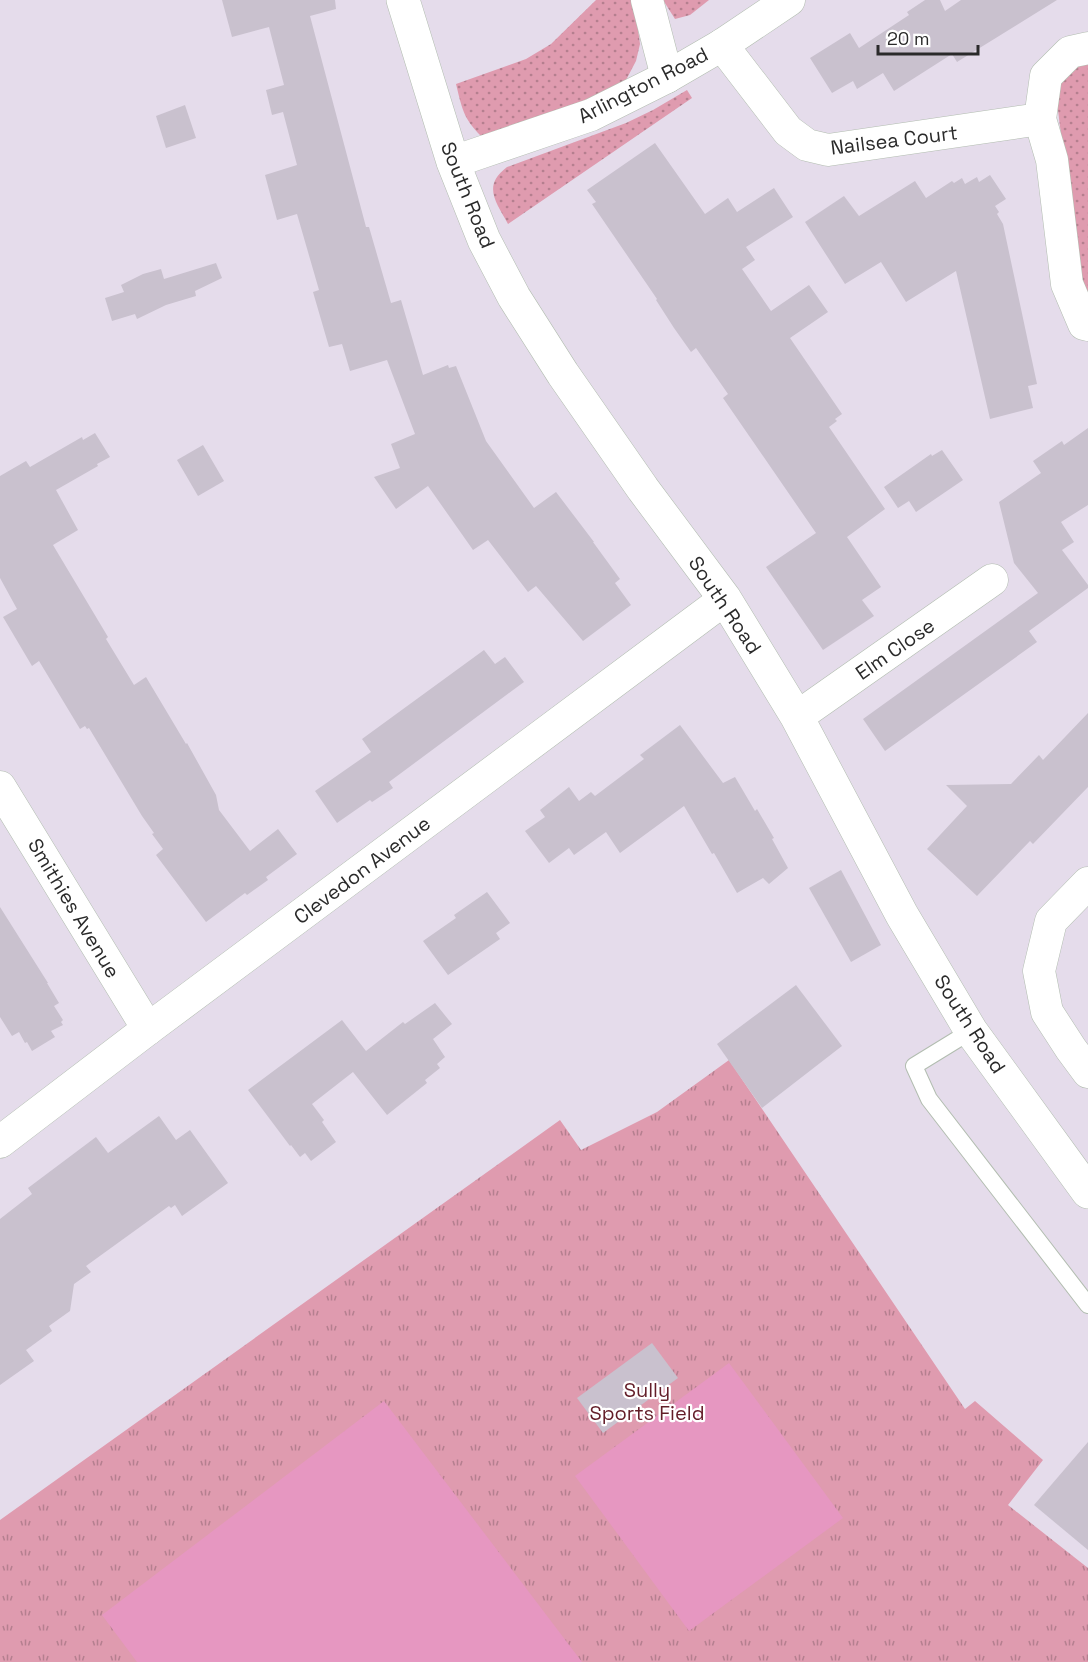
<svg xmlns="http://www.w3.org/2000/svg" width="1088" height="1662" viewBox="0 0 1088 1662" font-family="'Space Grotesk',sans-serif">
  <style>
    .grass { fill: url(#grass-dots) }
    .park { fill: url(#park-tufts) }
    .pitch { fill: #e697c1 }
    .building { fill: #c9c1ce }
    .lines { fill: none; stroke-linecap: round; stroke-linejoin: round }
    .service-casing { stroke: #b2bdb0; stroke-width: 18 }
    .minor-casing { stroke: #b2bdb0; stroke-width: 33 }
    .secondary-casing { stroke: #b2bdb0; stroke-width: 34 }
    .service { stroke: #fff; stroke-width: 16 }
    .minor { stroke: #fff; stroke-width: 32 }
    .secondary { stroke: #fff; stroke-width: 33 }
    .labels { text-anchor: middle; stroke-width: 4.5; stroke-linejoin: round; paint-order: stroke }
    .street-label { font-size: 20px; fill: #2a2a2a; stroke: #fff }
    .park-label { font-size: 20px; fill: #631d28; stroke: #fff }
  </style>
  <defs>
    <pattern id="grass-dots" width="8" height="8" patternUnits="userSpaceOnUse" patternTransform="scale(1.5)"><rect width="8" height="8" fill="#df9baf"/><path d="M2 2h.1M6 6h.1" fill="none" stroke="#b57f8f" stroke-width="1.8" stroke-linecap="round"/></pattern>
    <pattern id="park-tufts" width="24" height="20" patternUnits="userSpaceOnUse" patternTransform="scale(1.5)"><rect width="24" height="20" fill="#df9baf"/><path d="M3 7l-1-3M5 7V3M7 7l1-3M15 17l-1-3M17 17v-4M19 17l1-3" fill="none" stroke="#b57f8f"/></pattern>
  </defs>
  <rect width="100%" height="100%" fill="#e5dceb"/>
  <!-- grass -->
  <g class="grass">
    <path d="M596,0H634L640,44L636,61L626,80L606,96L481,136C463,118 462,108 456,84L526,59L551,44Z"/>
    <path d="M663,0H709L690,15L675,19Z"/>
    <path d="M1088,60V308L1080,288L1056,94L1067,69Z"/>
    <path d="M687,90L692,98L508,224C496,202 482,186 507,167L626,123L653,110Z"/>
  </g>
  <!-- park -->
  <path class="park" d="M729,1060L965,1409L975,1401L1043,1460L1008,1505L1088,1568V1662H0V1520L560,1120L581,1150L657,1112Z"/>
  <!-- pitch -->
  <g class="pitch">
    <path d="M729,1363L843,1518L689,1631L575,1476Z"/>
    <path d="M384,1401L582,1662H137L102,1615Z"/>
  </g>
  <!-- building -->
  <g class="building">
    <path d="M222,0H335L336,9L310,16L366,227H369L391,303L401,300L423,375L448,365L449,368L456,366L486,441L534,508L556,492L594,542H593L620,579L615,583L631,605L583,641L536,586L528,592L488,540L473,550L428,486L396,509L374,477L400,468L391,444L415,434L387,360L350,371L342,344L329,347L313,292L319,290L297,214L277,220L265,175L297,165L283,112L272,115L266,90L284,85L269,27L232,37Z"/>
    <path d="M925,0H940L945,11L961,0H1057L957,62L952,54L894,91L883,73L857,89L853,81L832,93L810,58L850,33L859,48L909,15L907,12Z"/>
    <path d="M185,105L196,138L166,148L156,116Z"/>
    <path d="M655,143L705,214L728,198L737,212L774,188L793,217L746,247L755,260L742,269L771,311L809,285L828,312L790,338L842,414L835,419L837,421L829,427L885,509L847,537L881,587L862,600L874,616L823,650L766,567L816,533L723,398L728,394L696,348L691,352L674,328L656,300L657,299L592,204L596,202L587,190Z"/>
    <path d="M990,175L1006,199L995,206L999,212L997,214L1003,224L1037,384L1028,386L1033,408L990,419L956,271L906,302L881,262L845,284L805,222L844,196L859,216L915,181L926,198L952,181L954,183L962,178L965,184L977,177L979,182Z"/>
    <path d="M216,263L222,278L195,291L196,296L166,305L137,319L135,314L112,321L105,298L124,292L121,285L143,274L161,269L164,279Z"/>
    <path d="M1088,428V505L1061,522L1074,542L1062,550L1088,585V588L1029,631L1037,642L885,751L863,719L1038,593L1014,563L999,502L1041,473L1033,461L1062,441L1064,445Z"/>
    <path d="M95,433L110,457L97,464L98,466L56,490L78,530L53,545L108,637L106,639L134,685L146,677L186,744L187,743L216,795L219,810L250,851L278,829L297,854L266,877L268,880L247,895L245,893L206,922L156,855L163,849L152,834L154,833L142,816L89,728L87,729L85,726L80,729L39,661L32,666L3,617L17,609L0,578V476L26,461L30,467L82,437L83,440Z"/>
    <path d="M203,445L224,481L198,496L177,460Z"/>
    <path d="M942,450L963,480L916,512L909,501L898,508L884,487L931,454L932,456Z"/>
    <path d="M484,650L495,664L505,657L524,682L389,782L393,788L372,802L370,800L337,823L315,791L371,752L362,739Z"/>
    <path d="M1088,713V787L1033,844L1030,841L977,896L927,849L967,806L946,785L1011,784L1039,755L1043,760Z"/>
    <path d="M680,725L723,783L735,777L755,811L757,809L774,838L772,839L788,868L769,884L763,878L737,893L714,853L712,854L684,806L620,853L606,832L574,855L569,848L549,863L525,831L545,817L540,810L569,787L579,801L591,792L595,796L644,759L640,755Z"/>
    <path d="M841,870L881,945L851,962L809,888Z"/>
    <path d="M487,892L510,923L496,933L500,939L448,975L423,941L456,918L454,915Z"/>
    <path d="M0,907L48,983H47L59,1003L54,1006L63,1020L61,1022L63,1025L51,1031L55,1037L32,1051L27,1042L25,1043L19,1032L12,1036L0,1017Z"/>
    <path d="M796,985L842,1046L762,1108L717,1044Z"/>
    <path d="M435,1003L452,1024L433,1039L445,1057L437,1064L440,1068L425,1080L427,1083L387,1115L353,1072L312,1104L324,1120L322,1122L336,1142L311,1161L305,1153L300,1157L291,1145L290,1146L248,1090L342,1020L366,1051L403,1022L405,1024Z"/>
    <path d="M159,1116L176,1140L190,1130L228,1183L182,1216L175,1205L171,1208L169,1206L86,1266L91,1272L74,1284L70,1311L49,1326L52,1331L26,1350L34,1361L0,1385V1219L32,1194L28,1188L96,1137L108,1153Z"/>
    <path d="M652,1343L678,1378L603,1433L577,1398Z"/>
    <path d="M1088,1442V1550L1034,1505Z"/>
  </g>
  <g class="lines">
    <!-- service casing -->
    <g class="service-casing">
      <path id="service" d="M971,1031L914,1066L929,1099L1088,1305"/>
    </g>
    <!-- minor casing -->
    <g class="minor-casing">
      <g id="minor">
        <path d="M647,0L667,77"/>
        <path d="M722,45L788,131L807,145L828,150L1040,119"/>
        <path d="M1088,48L1070,52L1046,76L1040,119L1052,160L1067,284L1084,324L1088,325"/>
        <path d="M453,162L591,115L667,77L722,45L789,0"/>
        <path d="M797,717L992,580"/>
        <path d="M0,787L148,1029"/>
        <path d="M1088,883L1051,921L1039,971L1047,1012L1071,1049L1088,1072"/>
        <path d="M0,1142L148,1029L725,599"/>
      </g>
    </g>
    <!-- secondary casing -->
    <g class="secondary-casing">
      <path id="secondary" d="M403,0L453,162L484,240L514,297L563,374L643,489L725,599L797,717L902,915L971,1031L1088,1192"/>
    </g>
    <!-- service -->
    <use href="#service" class="service"/>
    <!-- minor -->
    <use href="#minor" class="minor"/>
    <!-- secondary -->
    <use href="#secondary" class="secondary"/>
  </g>
  <g class="labels">
    <!-- street labels -->
    <g class="street-label">
      <text transform="translate(643 85) rotate(-27)" y="7">Arlington Road</text>
      <text transform="translate(894 140) rotate(-7)" y="7">Nailsea Court</text>
      <text transform="translate(468 195) rotate(68)" y="7">South Road</text>
      <text transform="translate(725 605) rotate(56)" y="7">South Road</text>
      <text transform="translate(895 649) rotate(-35)" y="7">Elm Close</text>
      <text transform="translate(362 870) rotate(-37)" y="7">Clevedon Avenue</text>
      <text transform="translate(74 908) rotate(59)" y="7">Smithies Avenue</text>
      <text transform="translate(970 1024) rotate(57)" y="7">South Road</text>
    </g>
    <!-- park labels -->
    <g class="park-label">
      <text x="647" y="1397">Sully<tspan x="647" dy="23">Sports Field</tspan></text>
    </g>
  </g>
  <!-- scale -->
  <path d="M878 45v9h100v-9" fill="none" stroke="#2a2a2a" stroke-width="3"/>
  <text x="887" y="45" font-size="18" fill="#2a2a2a" stroke="#ffffff" stroke-width="4.5" paint-order="stroke">20 m</text>
</svg>
